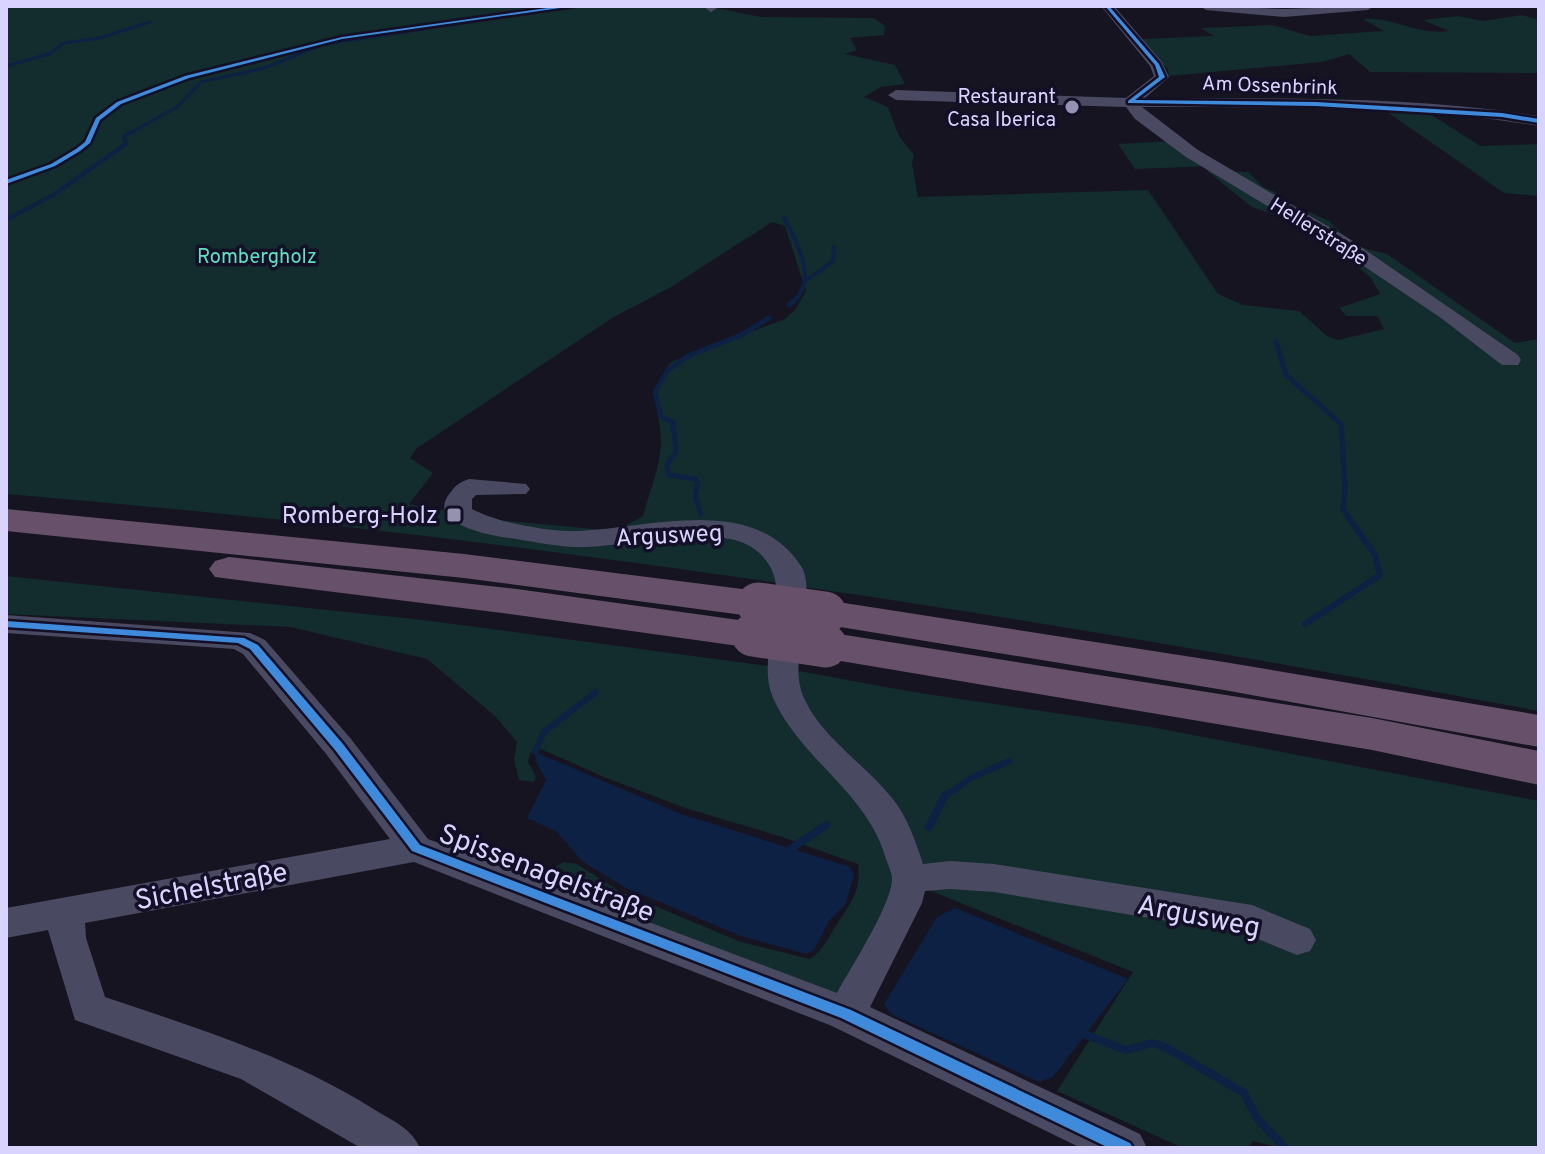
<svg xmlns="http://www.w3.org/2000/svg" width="1545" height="1154" viewBox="0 0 1545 1154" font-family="Overpass,sans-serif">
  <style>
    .green { fill: #132c2d; fill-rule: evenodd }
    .water { fill: #0d2144 }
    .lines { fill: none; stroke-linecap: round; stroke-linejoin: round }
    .stream-far4 { stroke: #0d2144; stroke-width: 3 }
    .stream-far3 { stroke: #0d2144; stroke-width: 4 }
    .stream-far2 { stroke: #0d2144; stroke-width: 5 }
    .stream-far1 { stroke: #0d2144; stroke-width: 6 }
    .stream { stroke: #0d2144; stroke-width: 8 }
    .minor { fill: #4a4962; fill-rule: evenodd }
    .highway { fill: #67516a; fill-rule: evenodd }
    .highway-bridge { stroke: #67516a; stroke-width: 43 }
    .cycleway-casing { stroke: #130f26; stroke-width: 5 }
    .cycleway { fill: #408adc; fill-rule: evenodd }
    .poi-dot { fill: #9591b1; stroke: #130f26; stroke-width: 3 }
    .labels { text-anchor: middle; stroke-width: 7; stroke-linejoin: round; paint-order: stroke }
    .far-street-label { font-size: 20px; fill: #d9d4ff; stroke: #130f26 }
    .far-poi-label { font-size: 20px; fill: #d9d4ff; stroke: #130f26; text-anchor: end }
    .far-park-label { font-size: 20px; fill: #5fe0c0; stroke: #130f26 }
    .poi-label { font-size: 24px; fill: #d9d4ff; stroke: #130f26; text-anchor: end }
    .street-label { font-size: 24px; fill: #d9d4ff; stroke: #130f26 }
    .near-street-label { font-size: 28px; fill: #d9d4ff; stroke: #130f26 }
  </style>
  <rect width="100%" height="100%" fill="#161421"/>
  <!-- green -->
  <g class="green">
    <path d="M6,6H706L761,17L874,18L885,26L884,35L850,38L857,50L845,54L895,65L905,84L881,87L864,97L888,107L899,136L914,155L912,163L918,197L1148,190L1218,294L1243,305L1299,311L1327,336L1338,340L1384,329L1377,316H1347L1339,308L1380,294L1371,278L1343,254L1297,223L1252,207L1207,171L1248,172L1263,187L1275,192L1291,204L1329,221L1355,246L1387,254L1515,343L1539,339V711C1032,616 521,536 6,494ZM772,222L785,226L806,291L795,310L785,319L671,362C645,397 660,403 661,441C661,465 649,493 643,516L615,531L476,518L464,503L440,510L409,504L433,473L410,458L417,448L612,318L671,287Z"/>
    <path d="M1522,15L1539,20V73L1370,72L1349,54L1322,62L1169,76L1168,70L1142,39L1214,36L1201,28L1272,25L1310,36L1384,31L1363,19C1393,16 1418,36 1449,31L1423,20L1458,16L1483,21Z"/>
    <path d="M1380,107L1424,110L1480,146L1539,144V196L1504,193Z"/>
    <path d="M1173,141L1213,166L1135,169L1118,144Z"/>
    <path d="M6,576L423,620L768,666L778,675L871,805L897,879L847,990L825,999L579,905L545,878L549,870L564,862L577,864L619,891L741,942L810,959C822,951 826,941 834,929C848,906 862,893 858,864L782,837L685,808L604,777L541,749L530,753L528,762L536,776L534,782L519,780L514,760L517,742L496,717L427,659L290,627L6,614Z"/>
    <path d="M799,671L913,692L1151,727L1539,801V1148H1279L1253,1141L1248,1148H1183L1057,1091L1133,972L931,891L794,688Z"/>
  </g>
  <!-- water -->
  <g class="water">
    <path d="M535,752L681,814L850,867L854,874L846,904L829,921L814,950L806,954L741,936L624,887L582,861L557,832L527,818L546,780L536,762Z"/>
    <path d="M955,908L1128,979L1053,1077L1039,1082L891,1014L884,1004L937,917Z"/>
  </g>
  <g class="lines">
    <!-- stream-far4 -->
    <g class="stream-far4">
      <path d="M444,26L456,25"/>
      <path d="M6,66L49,54L64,43L99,38L150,22"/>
      <path d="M130,133L177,107L201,82L265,68L321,45L430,28"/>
    </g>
    <!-- stream-far3 -->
    <g class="stream-far3">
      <path d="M784,217C796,242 819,279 793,302"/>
      <path d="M6,220L53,195L126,144L124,136L134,131"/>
      <path d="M807,280L833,261L834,247"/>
    </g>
    <!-- stream-far2 -->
    <g class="stream-far2">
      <path d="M789,305L795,300"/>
      <path d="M1276,342L1286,375L1341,424L1345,487L1343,509L1350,519"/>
      <path d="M701,514L695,496L698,483L695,479L668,475L667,464L676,452L673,422L661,417L655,392L668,370L688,356L741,335L769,318"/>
    </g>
    <!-- stream-far1 -->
    <g class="stream-far1">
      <path d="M1305,624L1380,575L1375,555L1348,517"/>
      <path d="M535,752L544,732L596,692"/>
      <path d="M944,797L971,778L1009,761"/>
    </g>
    <!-- stream -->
    <g class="stream">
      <path d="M929,827L945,795"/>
      <path d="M792,848L826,825"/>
      <path d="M1084,1034L1126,1050L1152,1043L1165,1047L1244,1093L1257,1118L1285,1148"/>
    </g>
    <!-- minor -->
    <g class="minor">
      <path d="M703,6H716L717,8L711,12Z"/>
      <path d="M1101,6H1114L1162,62L1169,77L1145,98C1275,99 1410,95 1539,116V126C1409,104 1273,108 1142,107L1198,150L1348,238L1518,355L1521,360L1518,365H1502L1441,318L1334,246L1186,157L1135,119L1126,107L896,100L888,95L896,90L1126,98L1154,76L1150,66Z"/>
      <path d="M1200,6L1284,9L1374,6L1368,10L1284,17L1206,10Z"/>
      <path d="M469,479L526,484L530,489L526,494L476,495L472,499V509C498,523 549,532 579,531C649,528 754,493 801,566C819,594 786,659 804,698C822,738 865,764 892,798C907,816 916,842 923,864L950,861L994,864L1252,905L1310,929L1316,940L1310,951L1297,955L1246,934L994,892L950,889L925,891L922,903L870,1007L1140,1134L1147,1148H1081L832,1026L414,862L85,923L86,938L105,997C199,1029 289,1056 375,1110C393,1121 411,1128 420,1148H361L241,1079L75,1020L48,930L6,938V908L390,839L327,755L243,654L234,649L6,633V615L250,633L265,640L351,739L428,839L837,993C850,969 892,904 892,879C892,872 887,863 885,856C866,792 801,759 774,700C750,649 806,586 753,548C718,522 619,549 574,547C550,546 526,540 502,537C484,534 426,522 450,493C456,485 460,482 469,479Z"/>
    </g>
    <!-- highway -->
    <g class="highway">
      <path d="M6,509L464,554L758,591L773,595L779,604L773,613L758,617L464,578L6,531Z"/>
      <path d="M229,557L517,589L753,622L768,626L774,635L768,644L753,648L517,615L215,577L209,569L215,561Z"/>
      <path d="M825,600L1224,662L1539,715V747L1224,690L810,622L804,613L810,604Z"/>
      <path d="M826,632L1372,718L1539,751V785L1372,750L811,656L805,646L811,636Z"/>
    </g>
    <!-- highway-bridge -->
    <g class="highway-bridge">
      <path d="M758,604L825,613"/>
      <path d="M753,635L826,646"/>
    </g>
    <!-- cycleway casing -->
    <g class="cycleway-casing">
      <g id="cycleway">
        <path d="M562,6H574L342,39L189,78L121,104L100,120L90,143L80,151L55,166L6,184V180L51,164L76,149L85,142L96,118L117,102L185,76L342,37Z"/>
        <path d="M1105,6H1109L1159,64L1165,77L1135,100L1316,102L1502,113L1539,119V123L1502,117L1316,106L1128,103V101L1159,77L1155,65Z"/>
        <path d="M6,621L244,638L258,645L343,744L420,845L851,1010L1130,1143L1133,1148H1109L841,1018L412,851L335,750L250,649L238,643L6,627Z"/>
      </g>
    </g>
    <!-- cycleway -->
    <use href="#cycleway" class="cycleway"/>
  </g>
  <!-- markers -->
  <g class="poi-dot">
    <circle cx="1072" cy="107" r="8"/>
    <rect x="446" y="507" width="16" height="16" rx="4"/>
  </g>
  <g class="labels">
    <!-- far-street labels -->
    <g class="far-street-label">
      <text transform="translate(1270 85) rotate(2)" y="7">Am Ossenbrink</text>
      <text transform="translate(1319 231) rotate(32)" y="7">Hellerstraße</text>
    </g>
    <!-- far-poi labels -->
    <g class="far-poi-label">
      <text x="1056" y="103">Restaurant<tspan x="1056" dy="23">Casa Iberica</tspan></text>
    </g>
    <!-- far-park labels -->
    <g class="far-park-label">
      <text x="257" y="263">Rombergholz</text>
    </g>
    <!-- poi labels -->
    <g class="poi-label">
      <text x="438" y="523">Romberg-Holz</text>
    </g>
    <!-- street labels -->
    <g class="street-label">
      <text transform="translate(669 535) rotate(-3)" y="8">Argusweg</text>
    </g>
    <!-- near-street labels -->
    <g class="near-street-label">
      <text transform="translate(547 872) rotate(21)" y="10">Spissenagelstraße</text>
      <text transform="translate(211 885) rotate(-11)" y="10">Sichelstraße</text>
      <text transform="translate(1199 915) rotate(11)" y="10">Argusweg</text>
    </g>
  </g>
  <!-- border -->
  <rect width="1545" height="1154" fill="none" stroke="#d9d4ff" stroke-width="16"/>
</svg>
